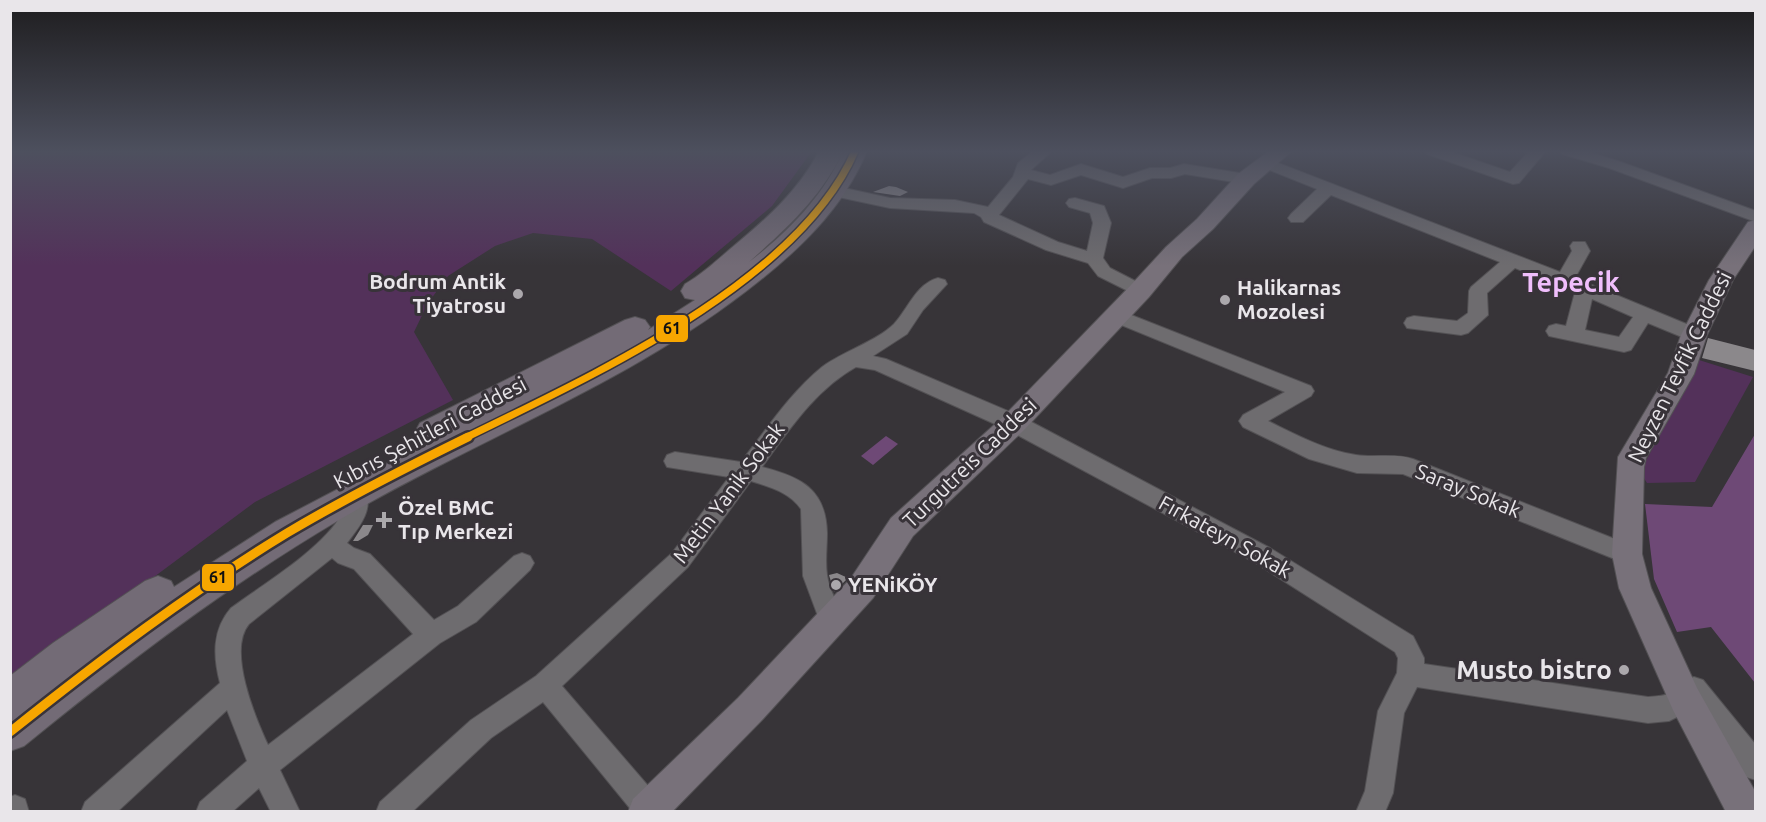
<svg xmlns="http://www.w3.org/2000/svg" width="1766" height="822" viewBox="0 0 1766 822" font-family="Ubuntu,sans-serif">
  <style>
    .green { fill: #53315a }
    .water { fill: #6e4976 }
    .building { fill: #8b888b }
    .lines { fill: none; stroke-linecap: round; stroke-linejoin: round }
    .minor-casing { stroke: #535154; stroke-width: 2 }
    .major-casing { stroke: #535154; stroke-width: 2 }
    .highway-casing { stroke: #535154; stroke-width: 2 }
    .minor { fill: #6e6c6f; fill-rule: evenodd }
    .major { fill: #78717a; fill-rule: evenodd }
    .highway { fill: #736b76; fill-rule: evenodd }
    .bus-1-far1-casing { stroke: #383339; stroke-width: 10 }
    .bus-1-casing { stroke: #383339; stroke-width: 14 }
    .bus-1-far1 { stroke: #f7a600; stroke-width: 7 }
    .bus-1 { stroke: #f7a600; stroke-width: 9 }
    .poi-dot { fill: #aba8ac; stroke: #383339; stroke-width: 2 }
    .labels { text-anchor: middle; stroke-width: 6; stroke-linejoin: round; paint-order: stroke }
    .poi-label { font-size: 21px; font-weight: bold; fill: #e9e6ea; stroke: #383339; text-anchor: start }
    .street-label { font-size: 21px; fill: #e9e6ea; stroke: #383339 }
    .near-poi-label { font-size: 26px; font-weight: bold; fill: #e9e6ea; stroke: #383339; text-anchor: end }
    .district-label { font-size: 27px; font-weight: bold; fill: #f0befc; stroke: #383339 }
    .line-badge { stroke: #383339; stroke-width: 2 }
    .pale-badge-label { font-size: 16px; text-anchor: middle; font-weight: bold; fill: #111 }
  </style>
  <rect width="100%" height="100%" fill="#373438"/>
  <!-- green -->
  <g class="green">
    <path d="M11,151H812L772,206L671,291L592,239L533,233L495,246L448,276L428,303L414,332L453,400L255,502L11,683Z"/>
    <path d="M1699,360L1753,377L1695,482L1647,483L1640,472Z"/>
  </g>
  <!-- water -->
  <g class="water">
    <path d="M1755,434V683L1711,627L1677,632L1654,579L1645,504L1712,507Z"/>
    <path d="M886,436L898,444L873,465L861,456Z"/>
  </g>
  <!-- building -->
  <g class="building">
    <path d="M889,186L896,187L908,192L900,196L873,192Z"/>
    <path d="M1708,338L1755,350V371L1702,358Z"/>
    <path d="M363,525H373L368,535L358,541H353Z"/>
    <path d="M837,573L848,578L834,592L829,575Z"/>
  </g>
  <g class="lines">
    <!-- minor casing -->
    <g class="minor-casing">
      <g id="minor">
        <path d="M1033,151H1052L1031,170L1050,175L1081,164L1123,177L1150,168H1170L1184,164L1246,174L1254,179L1246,184L1185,174L1171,178H1152L1123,188L1081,175L1051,185L1028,179L999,215L1058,242L1087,251L1093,223L1090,213L1069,207L1066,203L1069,199L1075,198L1104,206L1111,223L1103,258L1110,268L1147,287L1149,291L1147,295L1140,297L1098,276L1088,263L1046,250L984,222L981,217L974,213L890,208L829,195L827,191L835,186L890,198L955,200L988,207L1013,177L1018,163Z"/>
        <path d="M1425,151H1449L1510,172L1529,151H1546L1519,183L1513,184L1427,154Z"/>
        <path d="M1560,151H1586L1621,162L1756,211V222L1609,168L1562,154Z"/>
        <path d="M1268,159L1560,272L1572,251L1570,246L1573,242H1585L1590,251L1575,278L1701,330L1704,335L1701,340L1694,342L1648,323L1631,350L1624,352L1549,336L1546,331L1549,326L1556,324L1566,326L1575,292L1515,268L1487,293L1488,315L1468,333L1461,335L1407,328L1404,323L1407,318L1414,316L1457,321L1468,313L1469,291L1471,287L1500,262L1331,195L1303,222H1291L1288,218L1291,214L1317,189L1262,167L1260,164L1262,161ZM1592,299L1633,317L1619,337L1585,330Z"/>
        <path d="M938,278L945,280L947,284L923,310L907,334L873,356L886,359L1022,417L1270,548L1413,636L1424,658V664L1648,697C1662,696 1678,695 1685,680L1694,677L1703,680L1756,745V780L1746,777L1693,709L1669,721L1648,723L1417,687L1404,713L1393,793L1385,812H1356L1365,791L1378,711L1397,673L1398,658L1395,652L1254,562L1006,429L875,370L856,367C815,390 789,430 762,467C801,477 826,489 827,533C827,547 825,561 827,575C829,591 839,604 843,619L840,627L831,630L822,627L803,576L801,509C789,492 770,487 751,481L688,567L562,686L662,802L666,812H633L543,702L491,738L412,812H376L380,802L471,720L536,676L672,553L729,477L667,467L664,461L667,455L675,452L741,462C766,430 790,393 822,367C842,352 877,341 894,324C908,309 916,284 938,278Z"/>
        <path d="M1116,309L1311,386L1314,391L1311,396L1268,421C1297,435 1324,450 1356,455C1375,458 1395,453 1413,459L1635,547L1639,554L1635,561L1627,564L1403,474L1357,473L1309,459L1243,427L1239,421L1243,415L1285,392L1109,320L1106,315L1109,310Z"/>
        <path d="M356,485L364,488C375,508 360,526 347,543L354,548L370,554L434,620L458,606L514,556L522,553L530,556L534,563L530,570L476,622L440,643L280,770L300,812H271L259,788L232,812H196L200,802L247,761L227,710L117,812H81L85,802L220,683C213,656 212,630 231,608C265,583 321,550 342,514C348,505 343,497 348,488ZM332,558L338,563L354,569L413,634L268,745C255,717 227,650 249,624Z"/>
        <path d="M15,795L25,799L29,812H10V797Z"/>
      </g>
    </g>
    <!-- major casing -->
    <g class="major-casing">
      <g id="major">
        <path d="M1269,151H1292L1254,184L1213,229L1182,257L1149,297L1024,430L913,536L873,598L762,720L672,812H628L633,799L738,698L851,578L891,518L1004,416L1131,285L1166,247L1197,219L1238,174Z"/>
        <path d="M1756,220V245L1733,280L1707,335L1694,374L1646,458L1644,467L1642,554L1651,588L1697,688L1756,793V812H1726L1673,710L1619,588L1612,554L1618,457L1668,373L1681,335L1709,280L1748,222Z"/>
      </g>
    </g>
    <!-- highway casing -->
    <g class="highway-casing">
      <path id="highway" d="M819,151H867C842,211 796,253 745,292C621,387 473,441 339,520C227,586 125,664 24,746L10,751V676L53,643L145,581L158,576L171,581L174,587L275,522L426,443L420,441L415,432L420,423L625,320L635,317L645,320L650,327L648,330L695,300L685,298L681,291L685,284C701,275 715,262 729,250C764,221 798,192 819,151ZM843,152C822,198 788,232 749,262C786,229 821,197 843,152Z"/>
    </g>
    <!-- minor -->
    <use href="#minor" class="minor"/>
    <!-- major -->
    <use href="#major" class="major"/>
    <!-- highway -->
    <use href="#highway" class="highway"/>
    <!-- bus-1-far1 casing -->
    <g class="bus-1-far1-casing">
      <path id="bus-1-far1" d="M465,438C589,377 798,283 855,151"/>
    </g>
    <!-- bus-1 casing -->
    <g class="bus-1-casing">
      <path id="bus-1" d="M10,732C99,661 190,592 287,533C346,498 407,467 468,437"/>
    </g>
    <!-- bus-1-far1 -->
    <use href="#bus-1-far1" class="bus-1-far1"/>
    <!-- bus-1 -->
    <use href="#bus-1" class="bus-1"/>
  </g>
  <!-- sky -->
  <linearGradient id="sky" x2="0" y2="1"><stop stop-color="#1e1d1f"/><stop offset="0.57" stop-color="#4d505e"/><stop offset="1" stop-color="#4d505e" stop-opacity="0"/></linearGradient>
  <rect width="1766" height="266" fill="url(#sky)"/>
  <!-- markers -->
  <g class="poi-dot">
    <circle cx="518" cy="294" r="6"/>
    <circle cx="1225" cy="300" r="6"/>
    <path d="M381 511h6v6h6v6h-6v6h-6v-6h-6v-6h6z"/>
    <circle cx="836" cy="585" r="6"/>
    <circle cx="1624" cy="670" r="6"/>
  </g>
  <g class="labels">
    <!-- poi labels -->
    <g class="poi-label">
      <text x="506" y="289" text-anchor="end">Bodrum Antik<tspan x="506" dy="24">Tiyatrosu</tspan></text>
      <text x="1237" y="295">Halikarnas<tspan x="1237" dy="24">Mozolesi</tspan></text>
      <text x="398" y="515">Özel BMC<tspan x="398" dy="24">Tıp Merkezi</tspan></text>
      <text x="848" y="592">YENiKÖY</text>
    </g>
    <!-- street labels -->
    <g class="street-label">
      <text transform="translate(1680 367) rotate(-64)" y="7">Neyzen Tevfik Caddesi</text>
      <text transform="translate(430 433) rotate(-28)" y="7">Kıbrıs Şehitleri Caddesi</text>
      <text transform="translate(970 463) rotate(-44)" y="7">Turgutreis Caddesi</text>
      <text transform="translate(1468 491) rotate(22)" y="7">Saray Sokak</text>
      <text transform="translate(729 493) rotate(-53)" y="7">Metin Yanik Sokak</text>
      <text transform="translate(1225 537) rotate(29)" y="7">Fırkateyn Sokak</text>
    </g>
    <!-- near-poi labels -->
    <g class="near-poi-label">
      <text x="1612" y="679">Musto bistro</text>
    </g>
    <!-- district labels -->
    <g class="district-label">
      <text x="1571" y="292">Tepecik</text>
    </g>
  </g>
  <g class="line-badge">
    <rect x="655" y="314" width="34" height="29" rx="6" fill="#f7a600"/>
    <rect x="201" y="563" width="34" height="29" rx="6" fill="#f7a600"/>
  </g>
  <g class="pale-badge-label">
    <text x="672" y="334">61</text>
    <text x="218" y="583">61</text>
  </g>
  <!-- border -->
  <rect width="1766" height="822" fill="none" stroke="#e9e6ea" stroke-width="24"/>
</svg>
